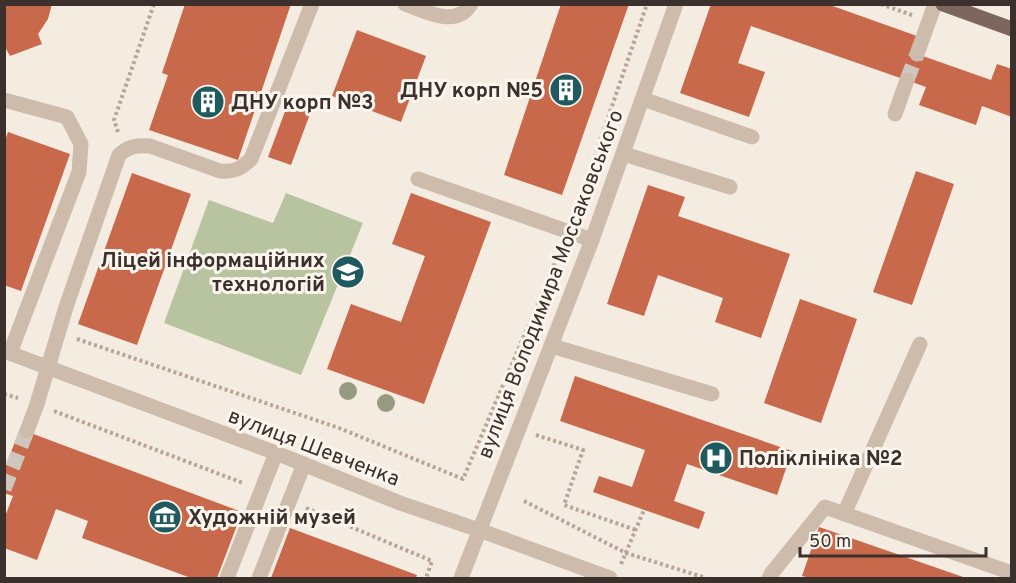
<svg xmlns="http://www.w3.org/2000/svg" width="1016" height="583" viewBox="0 0 1016 583" font-family="Overpass,sans-serif">
  <style>
    .grass { fill: #b8c4a0 }
    .building { fill: #c8694b }
    .lines { fill: none; stroke-linecap: round; stroke-linejoin: round }
    .minor-tunnel { stroke: #cfc6bd; stroke-width: 15; stroke-dasharray: 15 8; stroke-linecap: butt }
    .path { stroke: #b9a596; stroke-width: 4; stroke-dasharray: 3 3; stroke-linecap: butt }
    .minor { stroke: #cdbbac; stroke-width: 15 }
    .major { stroke: #7d675c; stroke-width: 15 }
    .tree { fill: #969b7f }
    .labels { text-anchor: middle; stroke-width: 6; stroke-linejoin: round; paint-order: stroke }
    .poi-label { font-size: 21px; font-weight: bold; fill: #3b302b; stroke: #fbf5ee; text-anchor: start }
    .street-label { font-size: 21px; fill: #3b302b; stroke: #fbf5ee }
  </style>
  <rect width="100%" height="100%" fill="#f4ebe1"/>
  <!-- grass -->
  <path class="grass" d="M286,193L363,223L301,375L164,323L209,200L273,223Z"/>
  <!-- building -->
  <g class="building">
    <path d="M5,4H52L48,19L38,34L42,44L10,56L5,47Z"/>
    <path d="M185,4H291L238,160L149,130L168,75L162,73Z"/>
    <path d="M561,4H629L562,195L504,175Z"/>
    <path d="M711,4H827L917,36V54L991,80L997,64L1012,69V117L982,106L976,125L919,105L926,87L751,26L738,63L765,72L749,117L680,93Z"/>
    <path d="M357,30L426,56L401,122L332,96Z"/>
    <path d="M290,98L313,106L291,165L268,157Z"/>
    <path d="M8,132L70,154L21,291L4,285V143Z"/>
    <path d="M916,171L954,184L912,305L873,292Z"/>
    <path d="M132,173L191,194L137,345L78,324Z"/>
    <path d="M648,185L685,197L678,216L790,254L761,338L715,322L723,298L658,275L644,316L607,304Z"/>
    <path d="M411,193L491,222L424,404L327,369L351,304L401,322L425,256L392,244Z"/>
    <path d="M800,299L857,319L821,423L764,403Z"/>
    <path d="M575,376L792,451L777,495L687,464L674,501L705,512L699,529L593,492L599,476L632,487L645,450L560,421Z"/>
    <path d="M20,429L242,512L217,578H191L82,538L88,521L56,509L37,560L4,548V519L13,496L4,493V470Z"/>
    <path d="M819,527L966,578H810L802,576Z"/>
    <path d="M290,528L417,575L416,578H271Z"/>
  </g>
  <g class="lines">
    <!-- minor-tunnel -->
    <g class="minor-tunnel">
      <path d="M907,80L917,54"/>
      <path d="M4,489L27,431"/>
    </g>
    <!-- path -->
    <g class="path">
      <path d="M881,4L912,15"/>
      <path d="M118,132L114,120L154,4"/>
      <path d="M575,214L647,4"/>
      <path d="M77,339L339,428L463,479L561,249"/>
      <path d="M4,394L18,398"/>
      <path d="M54,411L243,483"/>
      <path d="M536,435L583,450L564,505L636,530"/>
      <path d="M524,501L626,553L706,578"/>
      <path d="M306,508L432,561L426,578"/>
      <path d="M621,564L644,510"/>
    </g>
    <!-- minor -->
    <g class="minor">
      <path d="M405,4C426,11 456,29 471,4"/>
      <path d="M917,54L935,4"/>
      <path d="M643,99L752,137"/>
      <path d="M4,100L67,117L81,144L79,172L10,353"/>
      <path d="M895,114L907,80"/>
      <path d="M624,154L730,187"/>
      <path d="M418,179L592,240"/>
      <path d="M552,346L712,394"/>
      <path d="M4,351L276,453L400,503L479,530L610,578"/>
      <path d="M27,431L37,404L66,307L119,155C129,146 137,145 150,146L220,171C234,172 241,169 251,159L312,4"/>
      <path d="M844,514L920,344"/>
      <path d="M227,578L276,453"/>
      <path d="M259,578L304,464"/>
      <path d="M461,578L592,240L676,4"/>
      <path d="M769,578L771,574L825,507L1009,572"/>
    </g>
    <!-- major -->
    <path class="major" d="M943,4L1012,29"/>
  </g>
  <!-- trees -->
  <g class="tree">
    <circle cx="348" cy="391" r="9"/>
    <circle cx="386" cy="403" r="9"/>
  </g>
  <!-- icons -->
  <defs>
    <g id="building-disc" transform="scale(1.725)"><circle r="9.5" fill="#1f5a5e" stroke="#fbf5ee"/><path d="M-4-6H4V6H1V3H-1V6H-4ZM-2.5-4.3h1.7v1.8h-1.7ZM.8-4.3h1.7v1.8H.8ZM-2.5-1h1.7V.8h-1.7ZM.8-1h1.7V.8H.8Z" fill="#fff"/></g>
    <g id="school-disc" transform="scale(1.725)"><circle r="9.5" fill="#1f5a5e" stroke="#fbf5ee"/><path d="M0-5L7-2L0 1L-7-2ZM-4 1L0 2.5L4 1V4Q0 6-4 4Z" fill="#fff"/></g>
    <g id="hospital-disc" transform="scale(1.725)"><circle r="9.5" fill="#1f5a5e" stroke="#fbf5ee"/><path d="M-5-5h3v3.5h4V-5h3V5h-3V1.5h-4V5h-3Z" fill="#fff"/></g>
    <g id="museum-disc" transform="scale(1.725)"><circle r="9.5" fill="#1f5a5e" stroke="#fbf5ee"/><path d="M0-6L6-3V-2H-6V-3ZM-5-1h2V3h-2ZM-1-1h2V3h-2ZM3-1h2V3H3ZM-6 4H6V6H-6Z" fill="#fff"/></g>
  </defs>
  <g fill-rule="evenodd">
    <use href="#building-disc" x="566" y="90"/>
    <use href="#building-disc" x="208" y="102"/>
    <use href="#school-disc" x="348" y="272"/>
    <use href="#hospital-disc" x="716" y="458"/>
    <use href="#museum-disc" x="165" y="517"/>
  </g>
  <g class="labels">
    <!-- poi labels -->
    <g class="poi-label">
      <text x="543" y="97" text-anchor="end">ДНУ корп №5</text>
      <text x="231" y="109">ДНУ корп №3</text>
      <text x="325" y="267" text-anchor="end">Ліцей інформаційних<tspan x="325" dy="24">технологій</tspan></text>
      <text x="739" y="465">Поліклініка №2</text>
      <text x="188" y="524">Художній музей</text>
    </g>
    <!-- street labels -->
    <g class="street-label">
      <text transform="translate(550 284) rotate(-69)" y="7">вулиця Володимира Моссаковського</text>
      <text transform="translate(314 447) rotate(21)" y="7">вулиця Шевченка</text>
    </g>
  </g>
  <!-- border -->
  <rect width="1016" height="583" fill="none" stroke="#3b302b" stroke-width="12"/>
  <!-- scale -->
  <path d="M800 547v9h186v-9" fill="none" stroke="#3b302b" stroke-width="3"/>
  <text x="809" y="547" font-size="18" fill="#3b302b" stroke="#fbf5ee" stroke-width="4.5" paint-order="stroke">50 m</text>
</svg>
